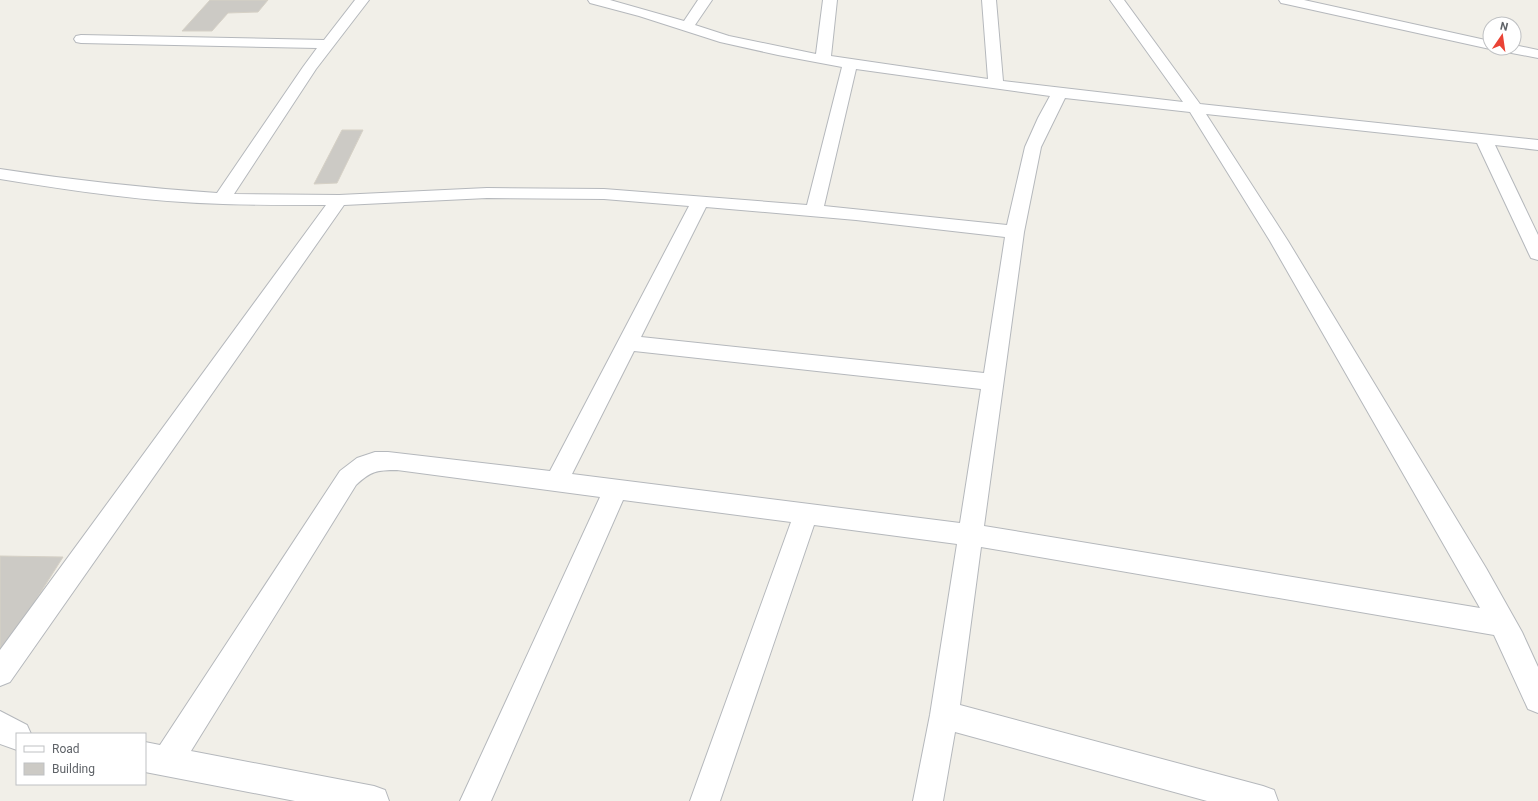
<svg xmlns="http://www.w3.org/2000/svg" width="1538" height="801" viewBox="0 0 1538 801" font-family="Roboto,sans-serif">
  <style>
    .building { fill: #cccac5; stroke: #d6d1c6 }
    .lines { fill: none; stroke-linecap: round; stroke-linejoin: round }
    .minor-casing { stroke: #b5b8bc; stroke-width: 2 }
    .minor { fill: #fff; fill-rule: evenodd }
  </style>
  <rect width="100%" height="100%" fill="#f1efe8"/>
  <!-- building -->
  <g class="building">
    <path d="M210,0H268L258,12L228,13L212,31H182Z"/>
    <path d="M342,130H363L337,183L314,184Z"/>
    <path d="M0,556L63,557L1,655H0Z"/>
  </g>
  <g class="lines">
    <!-- minor casing -->
    <g class="minor-casing">
      <g id="minor">
        <path d="M355,0H369L316,69L234,194L339,195L487,188L604,189L807,205L842,67L778,55L720,42L639,16L590,3L588,0H610L684,21L698,0H712L695,25L729,36L816,54L823,0H837L831,56L988,79L982,0H996L1003,81L1183,102L1110,0H1124L1200,104L1538,140V150L1495,145L1538,235V260L1531,258L1529,254L1477,143L1206,114L1288,241L1486,568L1522,632L1538,667V713L1528,709L1494,635L981,547L960,705L1263,786L1274,790L1278,801H1207L955,732L943,801H913L930,715L957,544L814,525L720,801H690L791,522L623,500L491,801H460L600,497L397,470C377,470 371,471 356,485L191,751L374,786L385,790L389,801H295L145,772V742L160,745L340,471L357,458L375,452H388L550,471L689,206L604,199L487,198L344,205L10,682L0,686V650L326,205C292,205 257,205 223,204C148,202 74,191 0,179V169C72,180 144,188 217,193L303,67L317,48L81,43L76,42L74,39L76,36L81,35L324,40ZM856,69L1050,96L1038,118L1025,147L1007,225L824,206ZM1065,98L1190,112L1270,241L1480,608L984,526L1024,232L1041,147ZM706,207L856,220L1005,237L984,373L641,337ZM634,351L981,389L960,523L572,474Z"/>
        <path d="M1279,0H1304L1490,41V48H1495L1490,49L1286,4L1281,3Z"/>
        <path d="M1514,45L1538,50V58L1501,51L1499,48H1514Z"/>
        <path d="M0,711L27,725L31,734H17V750L0,744Z"/>
      </g>
    </g>
    <!-- minor -->
    <use href="#minor" class="minor"/>
  </g>
  <!-- legend -->
  <rect x="16" y="733" width="130" height="52" fill="#ffffff" stroke="#bfc1c3"/>
  <rect x="24" y="746" width="20" height="6" fill="#ffffff" stroke="#bfc1c3"/>
  <text x="52" y="753" font-size="12" fill="#5f6368">Road</text>
  <rect x="24" y="763" width="20" height="12" fill="#cccac5" stroke="#bfc1c3"/>
  <text x="52" y="773" font-size="12" fill="#5f6368">Building</text>
  <!-- north arrow -->
  <g transform="translate(1502 36) rotate(13)"><circle r="19" fill="#ffffff" stroke="#bfc1c3"/>
  <path d="M0-3L7 15L0 10L-7 15Z" fill="#ea4335"/>
  <text y="-6" font-size="11" font-weight="bold" text-anchor="middle" fill="#5f6368">N</text>
  </g>
</svg>
